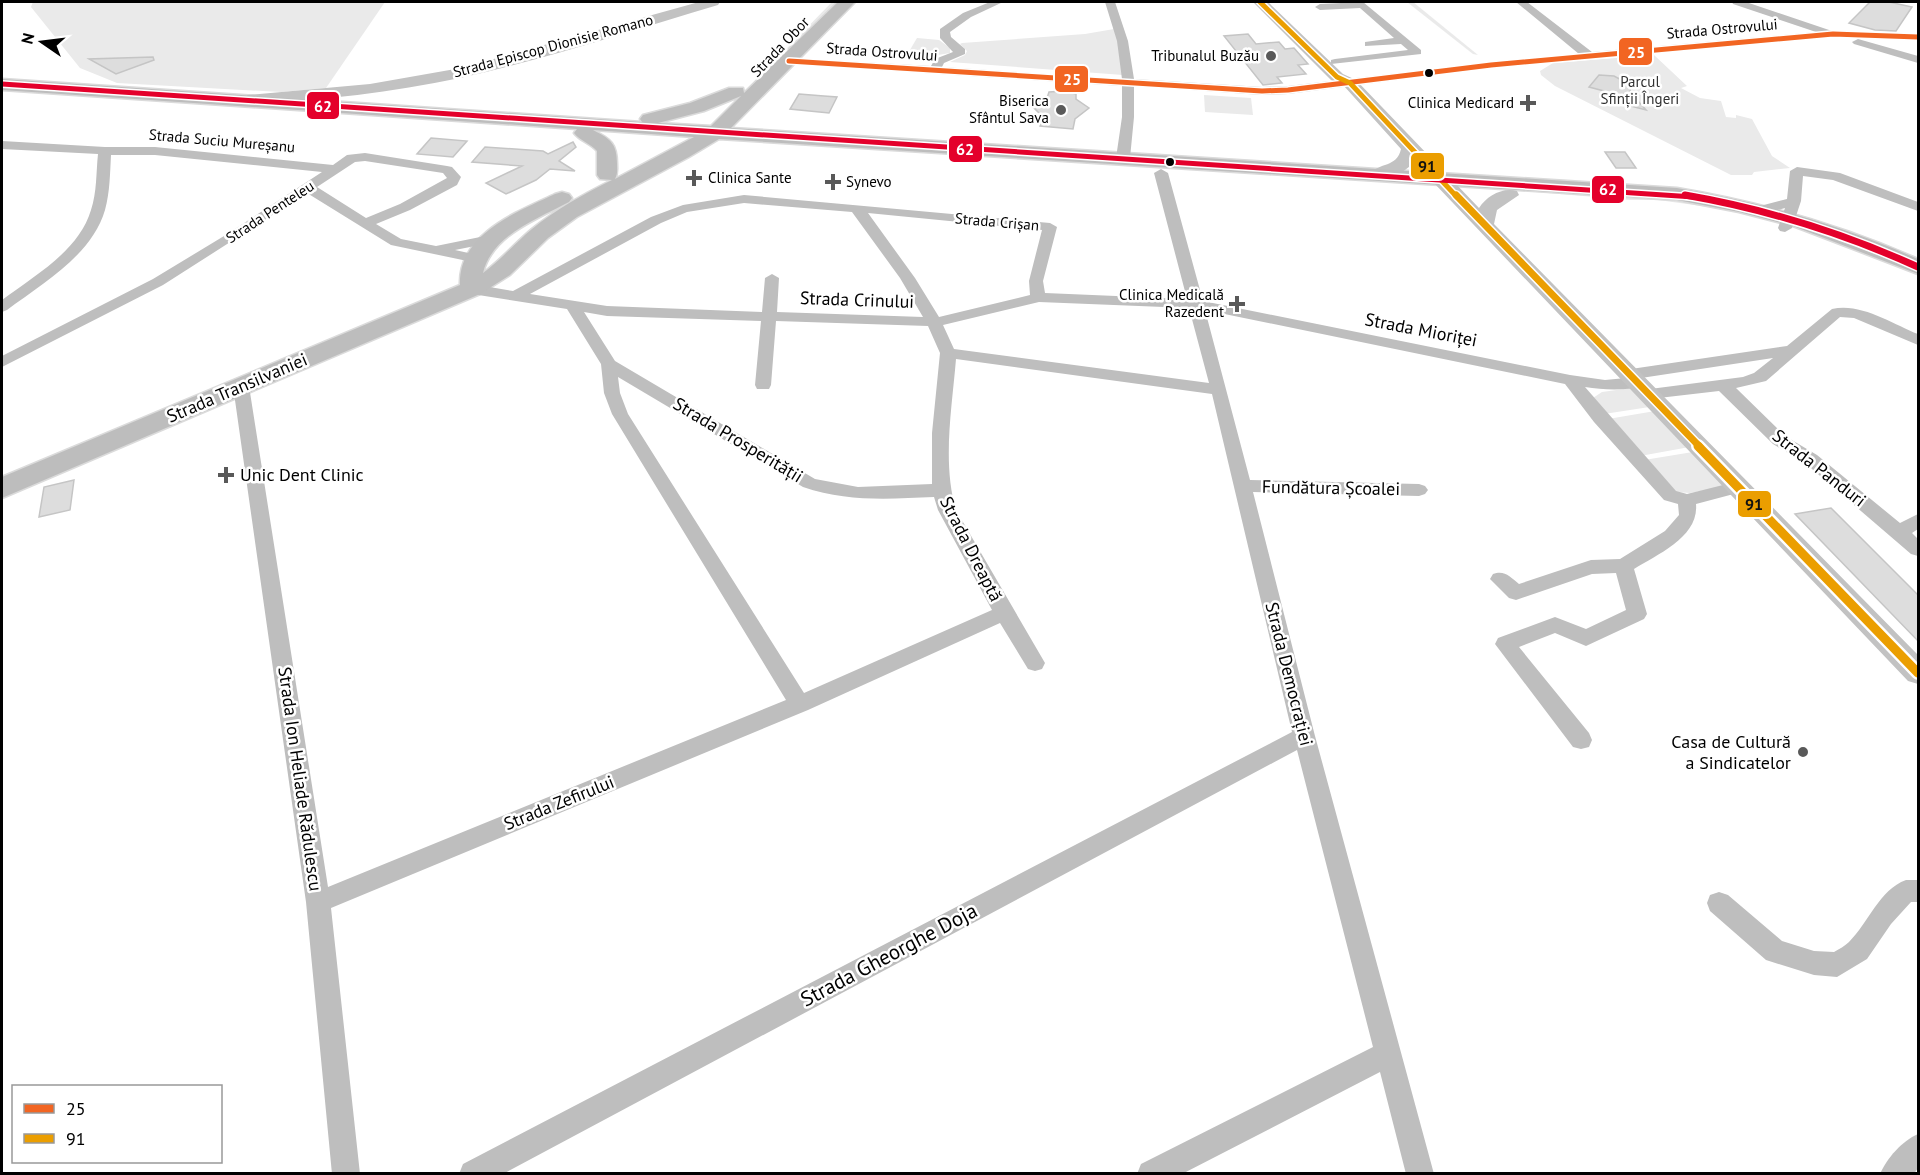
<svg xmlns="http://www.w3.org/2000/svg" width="1920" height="1175" viewBox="0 0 1920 1175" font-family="'PT Sans',sans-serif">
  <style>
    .green { fill: #eaeaea }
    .building { fill: #ddd; stroke: #c5c5c5; stroke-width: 1.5 }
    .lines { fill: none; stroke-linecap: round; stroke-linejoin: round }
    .primary-casing { stroke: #dbdbdb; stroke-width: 3 }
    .street { fill: #bebebe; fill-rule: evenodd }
    .secondary { fill: #c2c2c2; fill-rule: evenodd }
    .primary { fill: #bdbdbd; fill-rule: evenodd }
    .bus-1-casing { stroke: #fff; stroke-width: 8 }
    .bus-2-far2-casing { stroke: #fff; stroke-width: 8 }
    .bus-2-far1-casing { stroke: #fff; stroke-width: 10 }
    .bus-2-casing { stroke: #fff; stroke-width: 14 }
    .bus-3-far1-casing { stroke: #fff; stroke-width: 8 }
    .bus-3-casing { stroke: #fff; stroke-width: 10 }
    .bus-1 { stroke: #f26522; stroke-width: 5 }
    .bus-2-far2 { stroke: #eb9e00; stroke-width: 5 }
    .bus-2-far1 { stroke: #eb9e00; stroke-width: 7 }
    .bus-2 { stroke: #eb9e00; stroke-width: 9 }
    .bus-3-far1 { stroke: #e4002b; stroke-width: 5 }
    .bus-3 { stroke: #e4002b; stroke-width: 7 }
    .poi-dot { fill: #595959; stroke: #fff; stroke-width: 2 }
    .bus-dot { fill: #000; stroke: #fff; stroke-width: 2 }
    .labels { text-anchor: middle; stroke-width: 5; stroke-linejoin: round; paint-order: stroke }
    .far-street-label { font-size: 15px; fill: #000; stroke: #fff }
    .far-poi-label { font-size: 15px; fill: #000; stroke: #fff; text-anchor: end }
    .far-park-label { font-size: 15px; fill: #303030; stroke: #fff }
    .street-label { font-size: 18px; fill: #000; stroke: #fff }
    .poi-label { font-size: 18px; fill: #000; stroke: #fff; text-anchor: start }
    .near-street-label { font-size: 21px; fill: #000; stroke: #fff }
    .line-badge { stroke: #fff; stroke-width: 2 }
    .badge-label { font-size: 16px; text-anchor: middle; font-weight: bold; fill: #fff }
    .pale-badge-label { font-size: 16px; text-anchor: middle; font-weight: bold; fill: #111 }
  </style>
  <rect width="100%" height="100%" fill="#fff"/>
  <!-- green -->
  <g class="green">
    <path d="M33,2H385L326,88L281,92L117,83L80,68L31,7Z"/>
    <path d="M832,2H841L723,119L719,118Z"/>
    <path d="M1407,2H1413L1478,55L1473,54Z"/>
    <path d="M1114,29L1117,30L1123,75L950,62L965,55L967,51L960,44L962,43L1085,34Z"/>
    <path d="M917,38L939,40L950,48V53L938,55L931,59L907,55Z"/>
    <path d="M1654,55L1687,86L1681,88L1700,98L1721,101L1726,117L1736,118V115L1752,119L1772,156L1790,168L1754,172L1752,175H1731L1555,86L1541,75L1540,71L1553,63Z"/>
    <path d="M1204,95L1251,98L1253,115L1205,112Z"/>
    <path d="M1465,186L1658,197L1722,206L1723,209L1658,200H1630Z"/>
    <path d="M1638,387L1656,406L1604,414L1593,398L1602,392Z"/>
    <path d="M1661,410L1695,446L1640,456L1608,419Z"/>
    <path d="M1699,451L1732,485L1690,493L1676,492L1644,460Z"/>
  </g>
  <!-- building -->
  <g class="building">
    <path d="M1870,2H1889L1912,7L1896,31L1875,30L1849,23Z"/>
    <path d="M1248,34L1256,44L1279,42L1285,49L1294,48L1308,64L1298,65L1306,74L1277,77L1282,83L1263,85L1224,36Z"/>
    <path d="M153,57L154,60L116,74L89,59Z"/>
    <path d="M1599,75L1614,76L1631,85L1630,92L1646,110L1615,102L1604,91L1589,87Z"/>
    <path d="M1064,91L1076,94V99L1089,108L1075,119L1073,129L1040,126L1042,116L1030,104L1047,98L1049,92Z"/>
    <path d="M799,94L824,96L837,97L829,113L790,109Z"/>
    <path d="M431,138L467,141L453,157L417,154Z"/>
    <path d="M573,142L576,147L559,161L575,171L550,169L536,180L506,194L486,183L522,166L472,162L485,147L543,151L548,154Z"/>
    <path d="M1605,152H1625L1636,168H1616Z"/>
    <path d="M74,480L70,510L39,517L44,487Z"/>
    <path d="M1831,508L1918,595V641L1795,514Z"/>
  </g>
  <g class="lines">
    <!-- primary casing -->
    <g class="primary-casing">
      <path id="primary" d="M838,2H855L731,128L1677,188C1761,202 1841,225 1918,259V274L1793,226L1739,212L1677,200L719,139L689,157L577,217L548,238L510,275L480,294L2,498V477L460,285C458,234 517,212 555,194L562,192L569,194L572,198L569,202C537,219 492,235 483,273C501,260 515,243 532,229C556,209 584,194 612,180L600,179L597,175V151C590,143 580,141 574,133L577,129L2,90V79L642,122L640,119L643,115L690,103L729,88H743L744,93ZM741,96L711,126L658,123L704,111ZM593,130L694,137L615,179C618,173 617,170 617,164C617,144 611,139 593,130Z"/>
    </g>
    <!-- street -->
    <g class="street">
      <path d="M990,2H1003L971,17L950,32L951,37L965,49V54L944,63L942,67L1122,79L1117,41L1105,2H1115L1128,41L1134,79L1262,87L1288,86L1491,62L1579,54L1516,2H1527L1592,52L1816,32L1733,4L1732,2H1746L1832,31L1918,34V40L1833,37L1491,68L1288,94L1262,95L1134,86V117L1130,158L1123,162L1116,158L1122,117V86L789,64L783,61L789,58L931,66L935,59L953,52L940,38V29L963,13Z"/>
      <path d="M1363,2L1421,50V54L1331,64V60L1335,59L1408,50L1401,44L1365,46V42L1394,38L1360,8L1320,10L1315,7L1320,4Z"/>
      <path d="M1858,39L1918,56V63L1854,44L1852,42Z"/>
      <path d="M2,141L105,147H155L333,165L347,155L365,153L447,166L452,167L461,177L457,185L410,210L376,224L401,239L436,246L490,235L497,239L495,242L455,250L482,256L484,259L477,263L391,245L307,193L163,285L2,367V356L153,279L229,233L322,172L155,155H111C110,173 110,192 105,210C92,255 43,283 7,310L2,312V300C34,276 79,251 91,210C97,192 96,173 98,154L2,149ZM365,161L443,173L447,178L400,204L366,218L317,187L355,162Z"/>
      <path d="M1797,167L1840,173L1918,202V211L1833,180L1803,176L1801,201L1792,228L1785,232L1780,231L1778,228L1785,208L1774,211L1773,215C1766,217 1762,215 1758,209L1760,206L1787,199L1790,171Z"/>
      <path d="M1161,169L1168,173L1203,301L1570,375L1605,380L1626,378L1623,374L1631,369L1787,346L1832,309C1860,302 1893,324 1918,334V345L1854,318L1840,317L1766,381L1736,388L1785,436L1817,455L1900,523L1918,514V529L1912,533L1918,539V556L1911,554L1805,463L1773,444L1719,391L1650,399L1644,398L1642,394L1644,390L1650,389L1743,377L1754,373L1773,358L1641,378L1646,382L1644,386C1624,391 1604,390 1585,387L1676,491L1687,494L1739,481L1745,483L1748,487L1745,491L1696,504C1699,537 1658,554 1634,569L1647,614L1644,619L1586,646L1555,633L1519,647L1589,733L1592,740L1589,747L1581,749L1573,747L1495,644L1498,638L1555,617L1586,629L1626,610L1616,573L1592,574L1516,600L1509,598L1490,579L1493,574C1505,570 1510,577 1519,584L1591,560L1620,559L1665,531L1679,515L1678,504L1664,500L1594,422L1565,384L1205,310L1250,480L1419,484L1425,486L1428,490L1425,494L1419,496L1253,492L1315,736L1434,1174H1406L1380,1072L1182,1174H1137L1141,1164L1373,1047L1297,750L503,1174H459L463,1164L1292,732L1212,394L956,359C952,408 942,463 956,510L1045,663L1042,669L1035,671L1028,669L1000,623L808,710L331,908L360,1174H332L306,902L233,386L235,382H247L249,386L328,887L786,700L612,414L604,393L601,364L567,309L472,294L464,289L467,286L472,284L513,291L651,217L683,205L744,195L1050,223L1057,227L1043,281L1045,293L1187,299L1154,173ZM744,203L852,212L900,278L923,317L777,312L779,278L772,274L765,278L762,312L607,306L530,294L661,223L687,212ZM868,213L1042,230L1029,281L1030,295L939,317L915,278ZM1039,302L1189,308L1209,383L954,349L943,325ZM584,312L607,316L761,321L755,385L757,389H769L771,385L776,321L928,326L940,353L932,433V484L858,487L815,479L615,361ZM618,377L803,487C847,502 888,499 934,497L938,510L992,610L804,693L628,414L620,393Z"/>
      <path d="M1906,880H1918V902H1911L1891,924L1867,959L1837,977L1814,975L1766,960L1710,911L1707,903L1710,895L1719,892L1728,895L1782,941L1814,951L1834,952C1839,949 1845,946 1849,942C1869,922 1879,890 1906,880Z"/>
      <path d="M1918,1134V1168L1914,1174H1880C1887,1158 1902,1141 1918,1134Z"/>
    </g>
    <!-- secondary -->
    <g class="secondary">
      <path d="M699,2H720L718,5C633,30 547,59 460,78C390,93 319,100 248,105L240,100L248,95L370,84L461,68Z"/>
      <path d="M1253,2H1268L1343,74L1356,80L1479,208C1487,196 1502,187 1517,191L1519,195L1497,210L1494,224L1918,655V684L1908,681L1414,162C1405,173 1386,181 1373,178L1370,174C1379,162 1397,168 1401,149L1344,86L1331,80Z"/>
    </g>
    <!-- primary -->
    <use href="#primary" class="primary"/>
    <!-- bus-1 casing -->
    <g class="bus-1-casing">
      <path id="bus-1" d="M789,61L1262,91L1288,90L1491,65L1833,34L1918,37"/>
    </g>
    <!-- bus-2-far2 casing -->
    <g class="bus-2-far2-casing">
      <path id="bus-2-far2" d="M1260,2L1337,77L1350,83L1457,197"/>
    </g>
    <!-- bus-2-far1 casing -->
    <g class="bus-2-far1-casing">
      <path id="bus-2-far1" d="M1456,195L1700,447"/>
    </g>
    <!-- bus-2 casing -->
    <g class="bus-2-casing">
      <path id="bus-2" d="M1698,446L1918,673"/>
    </g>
    <!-- bus-3-far1 casing -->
    <g class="bus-3-far1-casing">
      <path id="bus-3-far1" d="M2,84L1694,197"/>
    </g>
    <!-- bus-3 casing -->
    <g class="bus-3-casing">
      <path id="bus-3" d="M1685,195C1766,209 1843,233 1918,267"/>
    </g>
    <!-- bus-1 -->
    <use href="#bus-1" class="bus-1"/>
    <!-- bus-2-far2 -->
    <use href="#bus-2-far2" class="bus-2-far2"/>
    <!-- bus-2-far1 -->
    <use href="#bus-2-far1" class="bus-2-far1"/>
    <!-- bus-2 -->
    <use href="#bus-2" class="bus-2"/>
    <!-- bus-3-far1 -->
    <use href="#bus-3-far1" class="bus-3-far1"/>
    <!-- bus-3 -->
    <use href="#bus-3" class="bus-3"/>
  </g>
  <!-- markers -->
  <g class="poi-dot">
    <circle cx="1271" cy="56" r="6"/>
    <path d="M1525 94h6v6h6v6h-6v6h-6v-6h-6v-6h6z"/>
    <circle cx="1061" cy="110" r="6"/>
    <path d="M691 169h6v6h6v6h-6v6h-6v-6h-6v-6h6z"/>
    <path d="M830 173h6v6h6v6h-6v6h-6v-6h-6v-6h6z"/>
    <path d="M1234 295h6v6h6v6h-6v6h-6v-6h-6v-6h6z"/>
    <path d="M223 466h6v6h6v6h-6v6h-6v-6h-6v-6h6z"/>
    <circle cx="1803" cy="752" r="6"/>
  </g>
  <g class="bus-dot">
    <circle cx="1429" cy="73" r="5"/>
    <circle cx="1170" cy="162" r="5"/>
  </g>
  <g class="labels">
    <!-- far-street labels -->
    <g class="far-street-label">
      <text transform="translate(1722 29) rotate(-5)" y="5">Strada Ostrovului</text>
      <text transform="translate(553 46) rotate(-15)" y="5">Strada Episcop Dionisie Romano</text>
      <text transform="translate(780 47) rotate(-46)" y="5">Strada Obor</text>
      <text transform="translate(882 52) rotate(4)" y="5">Strada Ostrovului</text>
      <text transform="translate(222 141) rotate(5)" y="5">Strada Suciu Mureșanu</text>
      <text transform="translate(270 212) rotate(-33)" y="5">Strada Penteleu</text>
      <text transform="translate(997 222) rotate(5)" y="5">Strada Crișan</text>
    </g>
    <!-- far-poi labels -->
    <g class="far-poi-label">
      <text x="1259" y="61">Tribunalul Buzău</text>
      <text x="1049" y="106">Biserica<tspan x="1049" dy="17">Sfântul Sava</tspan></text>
      <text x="1514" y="108">Clinica Medicard</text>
      <text x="708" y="183" text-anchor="start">Clinica Sante</text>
      <text x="846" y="187" text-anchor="start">Synevo</text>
      <text x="1224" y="300">Clinica Medicală<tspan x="1224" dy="17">Razedent</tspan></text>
    </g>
    <!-- far-park labels -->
    <g class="far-park-label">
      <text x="1640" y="87">Parcul<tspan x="1640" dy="17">Sfinții Îngeri</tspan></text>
    </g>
    <!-- street labels -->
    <g class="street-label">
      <text transform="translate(857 300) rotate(2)" y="6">Strada Crinului</text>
      <text transform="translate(1421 330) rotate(11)" y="6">Strada Mioriței</text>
      <text transform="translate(237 388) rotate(-23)" y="6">Strada Transilvaniei</text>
      <text transform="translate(738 440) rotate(31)" y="6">Strada Prosperității</text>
      <text transform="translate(1819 468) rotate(38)" y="6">Strada Panduri</text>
      <text transform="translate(1331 488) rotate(1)" y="6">Fundătura Școalei</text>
      <text transform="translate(971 549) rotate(63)" y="6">Strada Dreaptă</text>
      <text transform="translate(1289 674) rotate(76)" y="6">Strada Democrației</text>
      <text transform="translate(300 779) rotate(82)" y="6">Strada Ion Heliade Rădulescu</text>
      <text transform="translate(559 803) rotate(-22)" y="6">Strada Zefirului</text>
    </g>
    <!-- poi labels -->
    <g class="poi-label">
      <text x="240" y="481">Unic Dent Clinic</text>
      <text x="1791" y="748" text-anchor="end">Casa de Cultură<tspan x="1791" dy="21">a Sindicatelor</tspan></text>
    </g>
    <!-- near-street labels -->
    <g class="near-street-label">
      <text transform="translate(889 955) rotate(-28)" y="7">Strada Gheorghe Doja</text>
    </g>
  </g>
  <g class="line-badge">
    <rect x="1618" y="37" width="35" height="29" rx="6" fill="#f26522"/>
    <rect x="1054" y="65" width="35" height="28" rx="6" fill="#f26522"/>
    <rect x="306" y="91" width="34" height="29" rx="6" fill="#e4002b"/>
    <rect x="948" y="135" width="35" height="28" rx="6" fill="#e4002b"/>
    <rect x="1410" y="152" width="35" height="28" rx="6" fill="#eb9e00"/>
    <rect x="1591" y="175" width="34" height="29" rx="6" fill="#e4002b"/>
    <rect x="1737" y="490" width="35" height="28" rx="6" fill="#eb9e00"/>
  </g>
  <g class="badge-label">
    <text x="1636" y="58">25</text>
    <text x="1072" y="85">25</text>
    <text x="323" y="112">62</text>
    <text x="965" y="155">62</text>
    <text x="1608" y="195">62</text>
  </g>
  <g class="pale-badge-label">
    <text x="1427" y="172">91</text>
    <text x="1754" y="510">91</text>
  </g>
  <!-- border -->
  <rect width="1920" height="1175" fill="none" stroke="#000000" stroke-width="6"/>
  <!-- legend -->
  <rect x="12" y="1085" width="210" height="78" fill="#ffffff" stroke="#999999" stroke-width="1.5"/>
  <rect x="24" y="1104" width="30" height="9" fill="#f26522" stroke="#999999" stroke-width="1.5"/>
  <text x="66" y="1115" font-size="18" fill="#000000">25</text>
  <rect x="24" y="1134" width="30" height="9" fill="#eb9e00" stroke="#999999" stroke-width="1.5"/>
  <text x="66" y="1145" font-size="18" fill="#000000">91</text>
  <!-- north arrow -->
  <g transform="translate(42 42) rotate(284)" stroke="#ffffff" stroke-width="4.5" paint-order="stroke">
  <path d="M0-4.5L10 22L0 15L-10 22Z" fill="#000000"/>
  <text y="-9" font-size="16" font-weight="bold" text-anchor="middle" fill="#000000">N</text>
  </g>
</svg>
